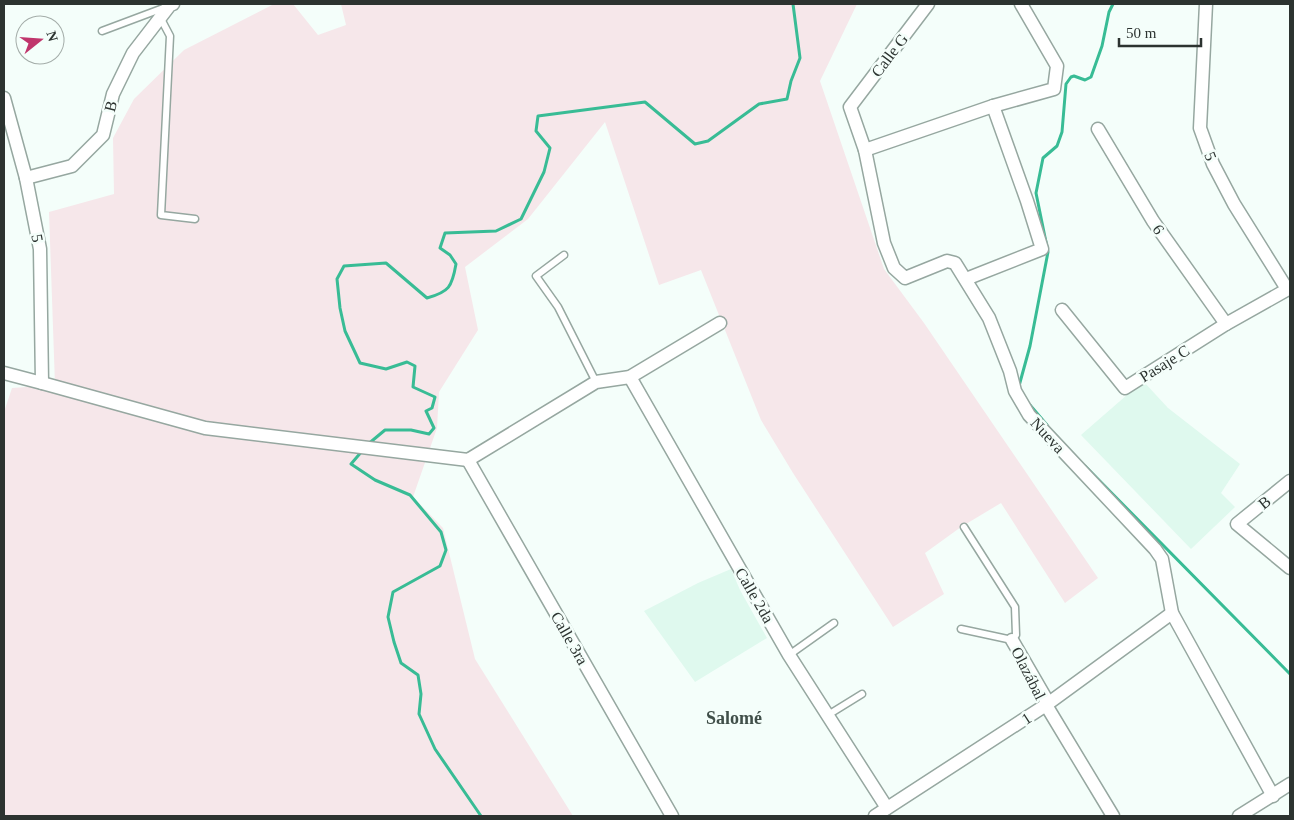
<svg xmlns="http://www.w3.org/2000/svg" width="1294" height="820" viewBox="0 0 1294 820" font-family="Georgia,serif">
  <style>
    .built { fill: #dff9ee }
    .green { fill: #f6e7ea }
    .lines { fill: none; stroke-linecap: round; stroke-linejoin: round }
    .stream { stroke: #38bc95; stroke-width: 3 }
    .lane-casing { stroke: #96a7a0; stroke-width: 9 }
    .street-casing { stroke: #96a7a0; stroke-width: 15 }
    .lane { stroke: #fff; stroke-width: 6 }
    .street { stroke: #fff; stroke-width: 12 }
    .labels { text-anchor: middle; stroke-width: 5; stroke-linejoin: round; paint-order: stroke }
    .street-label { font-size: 16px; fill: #2c3330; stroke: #f4fefa }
    .neighbourhood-label { font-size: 18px; font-weight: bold; fill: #404f49; stroke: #f4fefa }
  </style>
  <rect width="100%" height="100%" fill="#f4fefa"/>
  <!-- built -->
  <g class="built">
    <path d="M1143,381L1168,408L1240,464L1221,493L1235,507L1191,549L1081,435Z"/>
    <path d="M731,569L740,590L767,638L695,682L644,611L698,583Z"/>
  </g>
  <!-- green -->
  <path class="green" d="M274,4H293L318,35L346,25L341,4H857L820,81L884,269L924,323L1098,578L1065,603L1001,503L961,527L925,553L944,594L893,627L793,473L761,420L701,270L659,285L605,122L528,219L465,267L478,330L439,392L437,428L413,497L443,528L475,659L573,816H4V412L12,388L55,385L49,212L114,194L113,138L134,99L184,50Z"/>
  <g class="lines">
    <!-- stream -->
    <g class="stream">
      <path d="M1019,386L1030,346L1048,252L1036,193L1043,158L1057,146L1062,132L1066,84L1071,77L1074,76L1085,80L1091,77L1102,46L1109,12L1113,4"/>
      <path d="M1030,405L1047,425"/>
      <path d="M367,445L385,430H411L429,434L434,428L426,411L432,408L435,397L413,387L415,366L407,362L386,369L360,363L345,331L340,308L337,279L344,266L386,263L427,298C449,292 452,287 456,264L450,255L440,248L445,233L496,231L521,219L544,172L550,148L536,131L538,116L645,102L695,144L708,141L759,104L787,99L791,81L800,58L793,4"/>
      <path d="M363,450L351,464L375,480L410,495L441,532L446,550L440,566L393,592L388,617L394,642L401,663L418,675L421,694L419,714L435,749L481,816"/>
      <path d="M1085,466L1290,674"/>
    </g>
    <!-- lane casing -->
    <g class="lane-casing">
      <g id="lane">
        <path d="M160,17L170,36L161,215L195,219"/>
        <path d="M102,31L166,7"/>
        <path d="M564,255L536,276L558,307L596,382"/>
        <path d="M961,629L1012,640L1016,635L1015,607L964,527"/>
        <path d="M789,655L834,623"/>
        <path d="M828,715L862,694"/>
      </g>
    </g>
    <!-- street casing -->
    <g class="street-casing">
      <g id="street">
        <path d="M928,4L850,107L865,150L884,243L894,268L905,278L947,261L955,263L989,318L1010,371L1015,391L1029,415L1155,549L1162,559L1172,613L1273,796"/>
        <path d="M1206,4L1200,128L1213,164L1234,204L1287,289"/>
        <path d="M4,98L26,178L40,249L42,383"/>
        <path d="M1098,129L1153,221L1226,324"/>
        <path d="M865,150L993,106L1054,89L1057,66L1021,4"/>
        <path d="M26,178L72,166L103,135L113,94L133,53L170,5L173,4"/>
        <path d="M966,279L1042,249L1027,201L993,106"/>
        <path d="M1062,310L1125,388L1226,324L1290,288"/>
        <path d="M4,373L42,383L205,428L468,460L596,382L630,377L720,323"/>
        <path d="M630,377L789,655L887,808"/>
        <path d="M468,460L672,816"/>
        <path d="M1290,481L1237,524L1290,568"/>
        <path d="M1012,640L1045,697L1046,705L1113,816"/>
        <path d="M875,816L1046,705L1172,613"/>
        <path d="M1239,816L1290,784"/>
      </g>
    </g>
    <!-- lane -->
    <use href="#lane" class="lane"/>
    <!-- street -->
    <use href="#street" class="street"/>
  </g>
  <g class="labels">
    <!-- street labels -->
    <g class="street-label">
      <text transform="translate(889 55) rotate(-53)" y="6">Calle G</text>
      <text transform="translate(110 106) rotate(-75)" y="6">B</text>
      <text transform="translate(1211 156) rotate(68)" y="6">5</text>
      <text transform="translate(1159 229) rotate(55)" y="6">6</text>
      <text transform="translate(38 238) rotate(79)" y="6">5</text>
      <text transform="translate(1164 363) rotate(-32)" y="6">Pasaje C</text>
      <text transform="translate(1048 435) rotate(47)" y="6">Nueva</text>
      <text transform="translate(1264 502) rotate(-39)" y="6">B</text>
      <text transform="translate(755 595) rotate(60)" y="6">Calle 2da</text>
      <text transform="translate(570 638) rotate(60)" y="6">Calle 3ra</text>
      <text transform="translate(1029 673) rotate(63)" y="6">Olazábal</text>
      <text transform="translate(1026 718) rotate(-33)" y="6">1</text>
    </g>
    <!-- neighbourhood labels -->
    <g class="neighbourhood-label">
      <text x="734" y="724">Salomé</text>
    </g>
  </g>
  <!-- border -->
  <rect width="1294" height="820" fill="none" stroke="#2c3330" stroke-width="10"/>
  <!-- north arrow -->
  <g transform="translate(40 40) rotate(73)"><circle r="24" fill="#f4fefa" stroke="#a4ada9"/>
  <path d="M0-4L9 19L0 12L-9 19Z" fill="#c0356c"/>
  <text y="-8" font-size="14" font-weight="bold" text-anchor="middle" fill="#2c3330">N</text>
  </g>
  <!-- scale -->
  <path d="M1119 38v8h82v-8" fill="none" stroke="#2c3330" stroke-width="2.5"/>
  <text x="1126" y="38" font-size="15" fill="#2c3330" stroke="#f4fefa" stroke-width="4" paint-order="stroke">50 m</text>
</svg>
